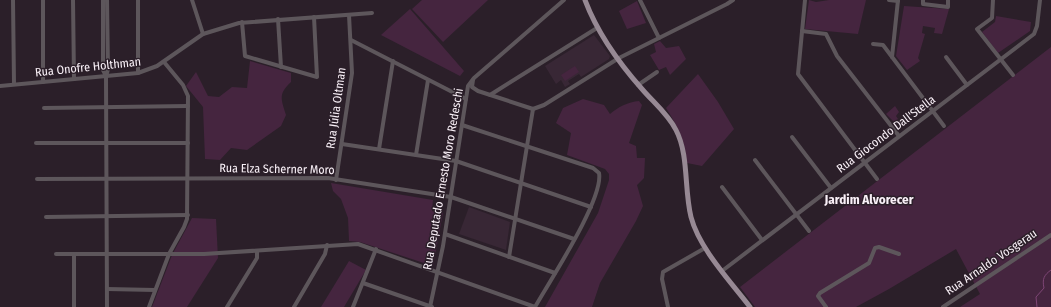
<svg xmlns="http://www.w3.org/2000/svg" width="1051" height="307" viewBox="0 0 1051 307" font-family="'Fira Sans Condensed',sans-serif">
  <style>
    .built { fill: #382735 }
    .green { fill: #45253f }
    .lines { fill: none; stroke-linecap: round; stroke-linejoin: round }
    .stream { stroke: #7f4676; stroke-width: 1 }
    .minor { stroke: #5d565b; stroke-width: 4 }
    .major { stroke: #978994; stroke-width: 5 }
    .labels { text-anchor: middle; stroke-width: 3; stroke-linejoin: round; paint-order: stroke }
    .street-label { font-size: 12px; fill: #f9f0f7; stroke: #2b1f29 }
    .neighbourhood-label { font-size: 13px; font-weight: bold; fill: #f9f0f7; stroke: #2b1f29 }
  </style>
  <rect width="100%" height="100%" fill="#2b1f29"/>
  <!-- built -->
  <g class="built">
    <path d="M594,35L610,56L609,59L581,77L579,74L568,81L570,84L565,87L561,80L556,84L545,66Z"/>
    <path d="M469,207L510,222L506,250L459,234Z"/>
  </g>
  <!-- green -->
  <g class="green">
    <path d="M422,0H488L443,42L412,9Z"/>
    <path d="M809,0L816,2L829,0H866L858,34L805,29Z"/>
    <path d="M637,1L646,23L627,29L619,11Z"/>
    <path d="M904,6L949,9L942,34L934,33L935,28L923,26L922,33L925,34L918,58L920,61L907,70L896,56Z"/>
    <path d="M410,9L464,71L460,76L381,35Z"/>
    <path d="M996,16L1031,22L1030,31L998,53L982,32L995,22Z"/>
    <path d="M660,41L666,48L679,46L686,59L670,75L666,67L659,70L650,55L656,52L654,44Z"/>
    <path d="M1051,47V307H960L980,294L956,249L889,289L856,307H755L740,287Z"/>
    <path d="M250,61L291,73V82C278,94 281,99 286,115L281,126L247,150L231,148L220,160L205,159L203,107L186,86L196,72L208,96L219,97L232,87L247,88Z"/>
    <path d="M575,66L579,72L565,81L561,75Z"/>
    <path d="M698,74L718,102L734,129L702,166L687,163C684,138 679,129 666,108Z"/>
    <path d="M583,99L604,105L610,114C618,107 628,102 639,101L642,105L629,143L636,146L637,158H645L644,178L637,185L643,206L636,221L600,283L592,307H545L598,213L609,180V174L605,169L567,155L571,133L556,123L563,108Z"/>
    <path d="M895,106L899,112L896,116L898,119L894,122L886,114Z"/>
    <path d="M331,183L433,200L432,211L443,213L433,266L360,242L349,241L348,218L341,199L333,191Z"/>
    <path d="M192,218L216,219L218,258L187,307H152L172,255Z"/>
    <path d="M349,261L366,270L344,307H321Z"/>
  </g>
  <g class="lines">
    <!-- stream -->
    <path class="stream" d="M1037,307L1036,297L1044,288C1042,279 1044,275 1051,270"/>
    <!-- minor -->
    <g class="minor">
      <path d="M13,0L14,84"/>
      <path d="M43,0V82"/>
      <path d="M73,0L74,79"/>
      <path d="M103,0V70L106,76"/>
      <path d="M138,0V73"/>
      <path d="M192,0L203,34"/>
      <path d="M640,0L659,38"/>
      <path d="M805,0L798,74L877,179"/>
      <path d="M889,0L898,1"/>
      <path d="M923,0V4L948,7V0"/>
      <path d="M993,0L992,18L977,29L1013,75"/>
      <path d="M278,19L281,67"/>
      <path d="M242,22L245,56L317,77L314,17"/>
      <path d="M802,31L826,34L837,56L899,136"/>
      <path d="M351,40L466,99"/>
      <path d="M873,44L883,45L944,126"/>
      <path d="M892,57L898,0"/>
      <path d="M946,57L967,85"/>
      <path d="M473,80L472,87L478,91L533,109L544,105L619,58L727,4L733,0"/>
      <path d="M638,85L657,72"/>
      <path d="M0,86L138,73L157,66L203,34L239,23L372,13"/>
      <path d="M490,95L597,28"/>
      <path d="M44,108L188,106"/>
      <path d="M462,125L593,168L599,173C604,199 549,282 535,307"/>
      <path d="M792,137L831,188"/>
      <path d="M36,143H188"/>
      <path d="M342,144L456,161L591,207"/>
      <path d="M379,149L393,61"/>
      <path d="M416,155L428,80"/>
      <path d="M755,160L809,231"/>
      <path d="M37,179L328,178L451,197L574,239"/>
      <path d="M336,180L352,73L349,15"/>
      <path d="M722,187L762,240"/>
      <path d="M46,217L188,215"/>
      <path d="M445,234L555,273"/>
      <path d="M56,254H204L358,244L535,307"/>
      <path d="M74,254V307"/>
      <path d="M509,257L533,109"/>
      <path d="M722,271L1034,34L1037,26L1040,0"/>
      <path d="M363,283L432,307"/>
      <path d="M107,289L155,290"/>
      <path d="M107,307L106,77L108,69L107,0"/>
      <path d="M149,307L169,254L184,227L187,219L188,96L183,85L164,62"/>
      <path d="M227,307L257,258V251"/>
      <path d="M294,307L325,254L327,245"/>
      <path d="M353,307L376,249"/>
      <path d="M430,307L443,246L468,86L474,78L564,0"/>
      <path d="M668,307L662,279L663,272L705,248"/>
      <path d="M826,307L818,296L820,293L869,263L875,248L879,247L899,254"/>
      <path d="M943,307L1051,235"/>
    </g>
    <!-- major -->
    <path class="major" d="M585,0C597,32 619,63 642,89C653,102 668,114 676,130C689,155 684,189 691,217C699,248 730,281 750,307"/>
  </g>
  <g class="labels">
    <!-- street labels -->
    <g class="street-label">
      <text transform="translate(88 67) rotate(-6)" y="4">Rua Onofre Holthman</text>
      <text transform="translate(336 108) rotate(-82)" y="4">Rua Júlia Oltman</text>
      <text transform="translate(886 134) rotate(-37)" y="4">Rua Giocondo Dall'Stella</text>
      <text transform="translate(277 169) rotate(1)" y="4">Rua Elza Scherner Moro</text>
      <text transform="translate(443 179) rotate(-80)" y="4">Rua Deputado Ernesto Moro Redeschi</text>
      <text transform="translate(991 262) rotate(-34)" y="4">Rua Arnaldo Vosgerau</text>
    </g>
    <!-- neighbourhood labels -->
    <g class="neighbourhood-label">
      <text x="869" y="204">Jardim Alvorecer</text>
    </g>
  </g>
</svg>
